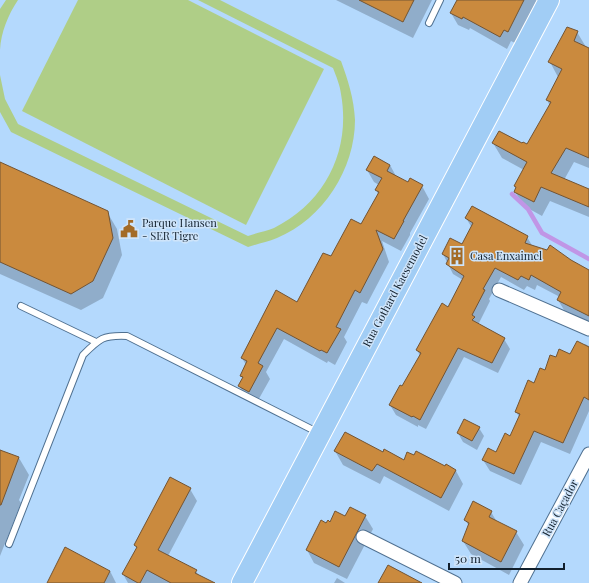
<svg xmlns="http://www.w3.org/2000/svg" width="589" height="583" viewBox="0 0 589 583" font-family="'Playfair Display',serif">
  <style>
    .green { fill: #afce87 }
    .shadow { fill: #0003 }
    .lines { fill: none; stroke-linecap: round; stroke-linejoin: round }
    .stream { stroke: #c096e6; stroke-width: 4.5 }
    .building { fill: #ca8a3e; stroke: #735433 }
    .service-casing { stroke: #507191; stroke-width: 8 }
    .minor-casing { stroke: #507191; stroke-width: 15 }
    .primary-casing { stroke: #fff; stroke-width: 22 }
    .service { stroke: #fff; stroke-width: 6 }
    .minor { stroke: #fff; stroke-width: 13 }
    .primary { stroke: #a1cdf5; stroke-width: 20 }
    .labels { text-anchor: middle; stroke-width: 3; stroke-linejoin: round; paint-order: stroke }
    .poi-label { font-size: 11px; fill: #12202d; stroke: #cee4fa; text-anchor: start }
    .street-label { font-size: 11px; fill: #12202d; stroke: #cee4fa }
  </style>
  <rect width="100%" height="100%" fill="#b4d9fd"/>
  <!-- green -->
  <g class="green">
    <path d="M6,0H18C8,15 1,32 0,50V9Z"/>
    <path d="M78,0H188L324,69L246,225L22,111Z"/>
    <path d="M198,0H220L341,61C348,80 354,99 355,120C355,169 323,219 277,238C267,242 257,244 248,247L11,132L0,112V75L5,99L18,124L248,236C257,233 266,231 274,228C326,202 351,150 341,94C340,85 336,76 333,68Z"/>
  </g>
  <!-- shadow -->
  <g class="shadow">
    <path d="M336,0H432L413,38Z"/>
    <path d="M457,0H537L515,43L511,41L507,49L470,28L469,30L458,25L451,13Z"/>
    <path d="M577,32L586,47L589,49V168L574,162L564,180L589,190V217L550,201L542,216L524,206L515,192L517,189L515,186L524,170L502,158L493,143L528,146L550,106L547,100L558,77L550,62Z"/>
    <path d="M390,165L397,178L408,184L422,186L429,199L410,233V235L401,251L382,241L389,262L367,304L362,302L344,337L347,342L335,365L328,361L327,363L284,339L266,372L270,379L256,404L247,398L239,386L243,379L241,376L246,365L242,358L297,303L331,257L362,226L378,194L376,190L379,185L374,182L367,170Z"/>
    <path d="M0,169L107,212L117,229L122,255L103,298L81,310L0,274Z"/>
    <path d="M466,218L527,237L533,247L570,261L589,271V323L564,310L558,300L560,297L537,285L535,290L527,286L524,290L501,277L489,299L490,301L478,325L504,339L510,349L498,373L464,357L426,429L418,425V427L396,415L390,405L403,387L420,356L417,350L449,308L463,280L453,274L443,254L462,245L472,228Z"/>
    <path d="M585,344L589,346V411L570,454L541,442L521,485L490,471L483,460L497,453L511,437L520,418L516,412L535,384L556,358L571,355Z"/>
    <path d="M479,428L484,436L477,450L463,442L458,433Z"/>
    <path d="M0,449L1,451L19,458L29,475L19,500L21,503L0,556Z"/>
    <path d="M335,451L383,453L404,461L445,467L446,466L456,471L463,484L449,511L384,476L380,484L343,465Z"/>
    <path d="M190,489L197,501L168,556L196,571L199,576L210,583H128L123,574L137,550L135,545Z"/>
    <path d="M491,512L497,522L516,532L524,545L509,575L471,554L463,541L469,526L465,520Z"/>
    <path d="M365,516L373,529L347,579L314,563L307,550L327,524L346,518Z"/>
    <path d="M110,571L116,583H48Z"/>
    <path d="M337,578L345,583H334Z"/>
  </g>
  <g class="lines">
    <!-- stream -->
    <path class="stream" d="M512,194L528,209L542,233L589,259"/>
  </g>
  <!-- building -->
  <g class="building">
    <path d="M359,0H414L403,22Z"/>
    <path d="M457,0H524L508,32L504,30L500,37L463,17L462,19L450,13Z"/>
    <path d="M567,27L578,31L574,41L589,48V158L566,148L551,173L589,189V207L541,187L534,202L514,192L516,187L514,186L527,162L492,143L499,131L522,143L523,142L527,144L551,102L546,100L562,69L548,62Z"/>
    <path d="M374,156L390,165L387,171L408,182L410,178L423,185L403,221H404L394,239L376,230L383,249L360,293L355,290L336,327L341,329L327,353L321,350L320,351L277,328L258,363L263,366L249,392L238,386L243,377L240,376L247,361L241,358L276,290L297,302L323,253L331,256L351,219L361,224L379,192L375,190L382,178L366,170Z"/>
    <path d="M0,162L108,211L113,238L93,281L71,294L0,262Z"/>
    <path d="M472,206L528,236L525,243L547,250L550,245L571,260L589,270V316L557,300L561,292L531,275L529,280L521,276L518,280L495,268L483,289L485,290L472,315L475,317L472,320L505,338L492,363L458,348L420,420L413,416L412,417L389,405L400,385L402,386L421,353L416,350L442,303L448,307L464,276L446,264L449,258L442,254L450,238L462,244L473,223L465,218Z"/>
    <path d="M577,341L589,347V400L584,397L563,443L534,431L514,474L482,460L488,448L496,452L505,433L510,436L520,414L515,412L528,380L534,383L540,368L545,370L550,355L556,357L559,349L570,354Z"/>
    <path d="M464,419L480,427L472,441L457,433Z"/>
    <path d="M345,432L383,452L384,449L404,460L407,452L414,455L416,451L445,466L446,464L456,470L441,498L377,464L372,471L334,451Z"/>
    <path d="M0,450L19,457L1,505H0Z"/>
    <path d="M170,477L191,488L158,550L197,570L195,573L215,583H171L147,570L140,583H138L122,574L137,547L134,545Z"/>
    <path d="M473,501L492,511L489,517L517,531L501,562L462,541L469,523L464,520Z"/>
    <path d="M350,507L366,515L339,567L306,550L321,520L326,523L328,520L330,522L335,511L345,516Z"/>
    <path d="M65,547L110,571L104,583H47Z"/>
    <path d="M388,565L422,583H378Z"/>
  </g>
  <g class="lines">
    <!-- service casing -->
    <g class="service-casing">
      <g id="service">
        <path d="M429,23L440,0"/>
        <path d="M21,306L96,342"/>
        <path d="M9,544L83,355C100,338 103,335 127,336L319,433"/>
      </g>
    </g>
    <!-- minor casing -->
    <g class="minor-casing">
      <g id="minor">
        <path d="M499,290L589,329"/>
        <path d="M363,537L455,583"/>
        <path d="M520,583L589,454"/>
      </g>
    </g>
    <!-- primary casing -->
    <g class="primary-casing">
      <path id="primary" d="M242,583L549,0"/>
    </g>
    <!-- service -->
    <use href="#service" class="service"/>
    <!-- minor -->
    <use href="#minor" class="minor"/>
    <!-- primary -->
    <use href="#primary" class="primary"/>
  </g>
  <!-- icons -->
  <defs>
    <g id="civic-bare" transform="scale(1.38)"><path d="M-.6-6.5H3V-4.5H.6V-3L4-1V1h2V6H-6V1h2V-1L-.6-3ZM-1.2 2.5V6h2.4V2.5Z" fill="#a36b27" stroke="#cee4fa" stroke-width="2.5" paint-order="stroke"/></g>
    <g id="building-bare" transform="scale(1.38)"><path d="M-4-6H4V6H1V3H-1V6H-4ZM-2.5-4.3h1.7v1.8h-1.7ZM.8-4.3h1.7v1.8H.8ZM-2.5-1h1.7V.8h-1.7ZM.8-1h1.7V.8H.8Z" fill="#a36b27" stroke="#cee4fa" stroke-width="2.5" paint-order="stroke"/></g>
  </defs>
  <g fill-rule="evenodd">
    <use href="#civic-bare" x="129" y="229"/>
    <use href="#building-bare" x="457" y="256"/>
  </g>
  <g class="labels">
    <!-- poi labels -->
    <g class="poi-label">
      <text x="142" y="227">Parque Hansen<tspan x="142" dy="13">- SER Tigre</tspan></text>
      <text x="470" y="260">Casa Enxaimel</text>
    </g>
    <!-- street labels -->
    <g class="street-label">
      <text transform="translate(395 291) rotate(-62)" y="4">Rua Gothard Kaesemodel</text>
      <text transform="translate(560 508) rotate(-62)" y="4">Rua Caçador</text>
    </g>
  </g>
  <!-- scale -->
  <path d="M449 563v6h115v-6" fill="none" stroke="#12202d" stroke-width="2"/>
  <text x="455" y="563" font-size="12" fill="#12202d" stroke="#cee4fa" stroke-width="3" paint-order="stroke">50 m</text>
</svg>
